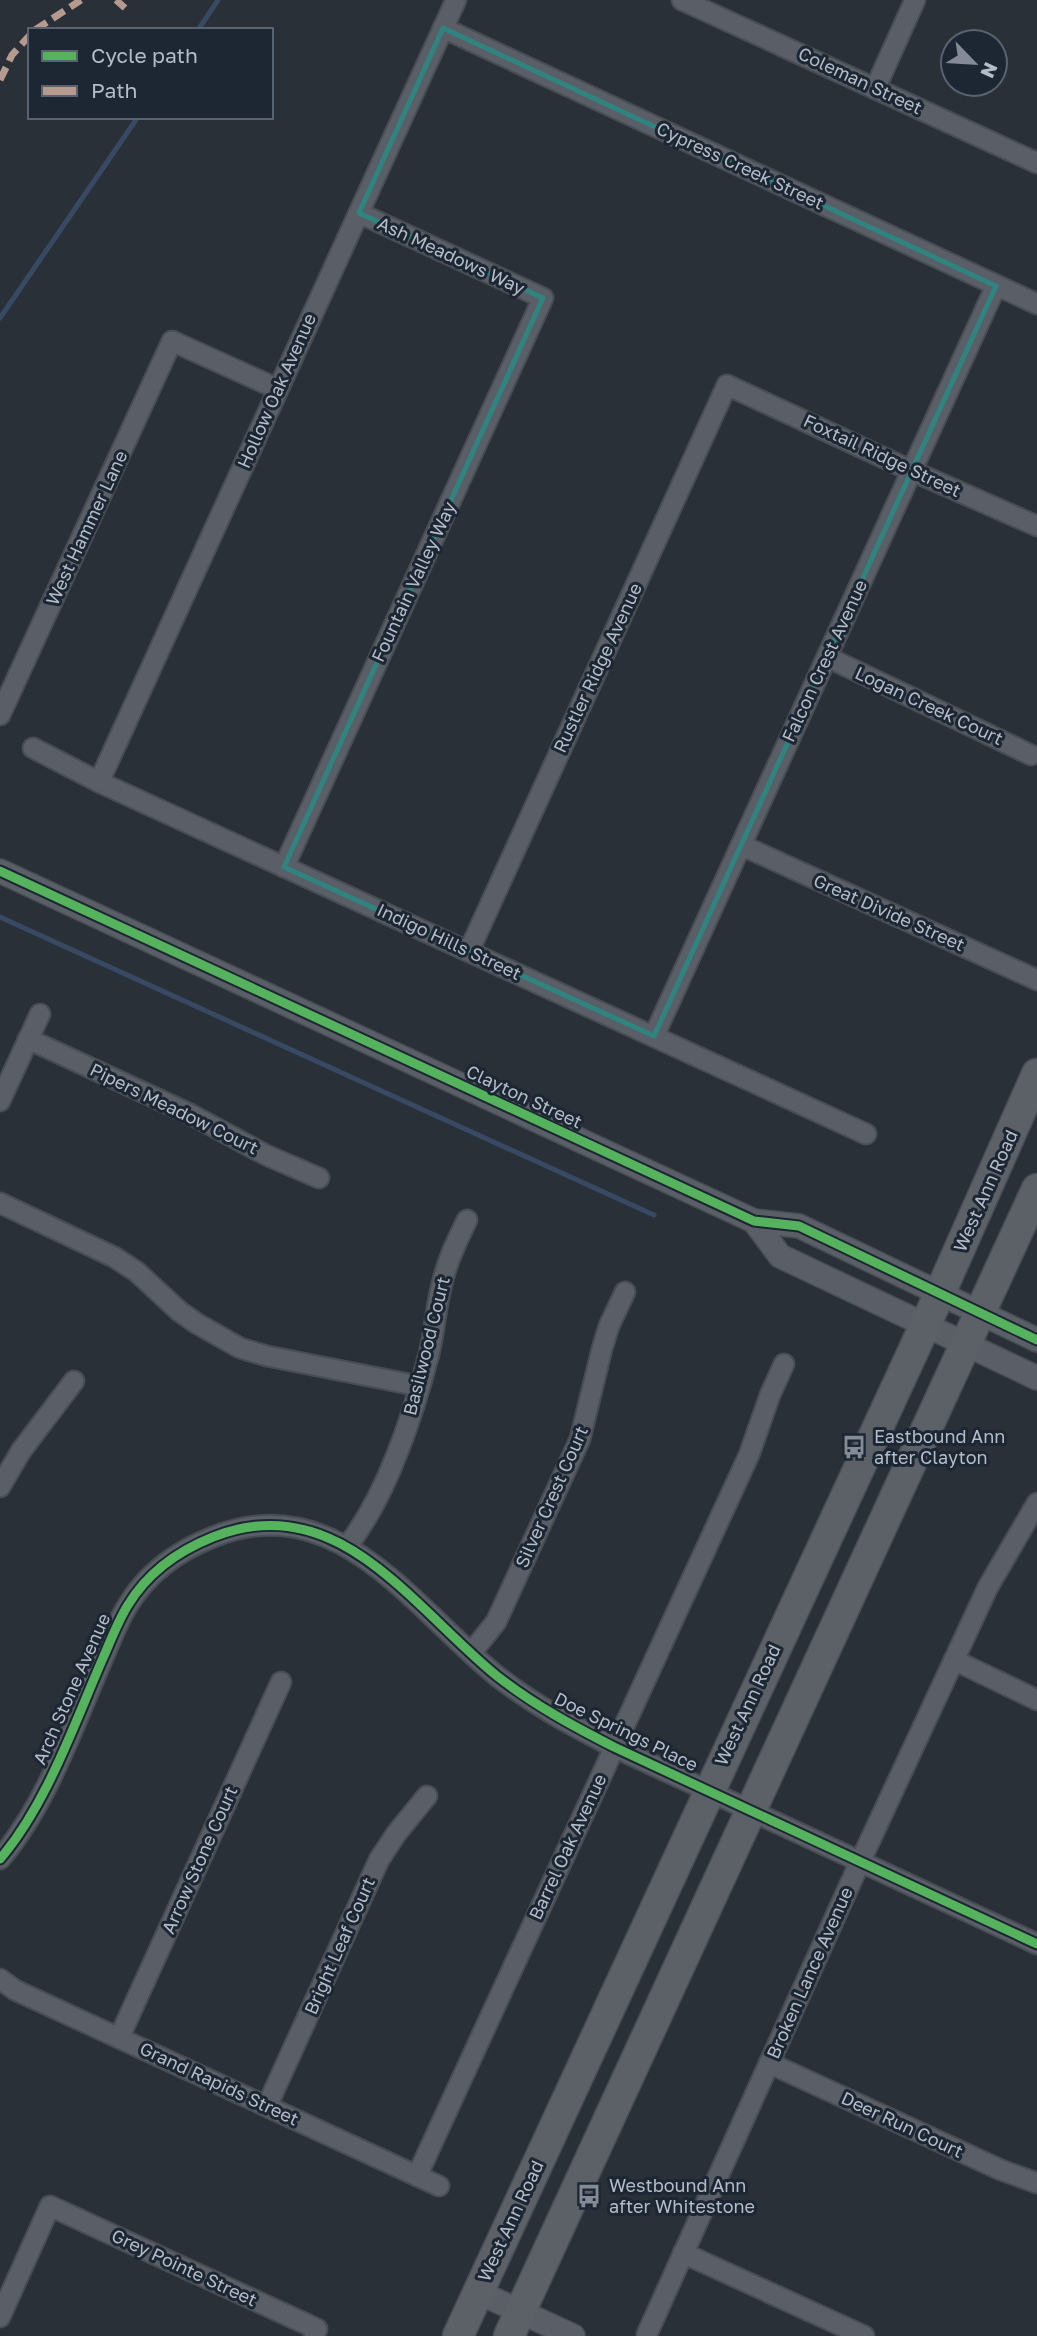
<svg xmlns="http://www.w3.org/2000/svg" width="1037" height="2336" viewBox="0 0 1037 2336" font-family="'Golos Text',sans-serif">
  <style>
    .lines { fill: none; stroke-linecap: round; stroke-linejoin: round }
    .stream { stroke: #384963; stroke-width: 5 }
    .minor-casing { stroke: #484c53; stroke-width: 23 }
    .tertiary-casing { stroke: #484c53; stroke-width: 26 }
    .primary-casing { stroke: #484c55; stroke-width: 33 }
    .minor { stroke: #5a5e66; stroke-width: 19 }
    .tertiary { stroke: #5a5e66; stroke-width: 23 }
    .primary { stroke: #5c6168; stroke-width: 30 }
    .quiet { stroke: #b69a8f; stroke-width: 7; stroke-dasharray: 14 7; stroke-linecap: butt }
    .cycleway-casing { stroke: #1d2633; stroke-width: 13 }
    .cycleway { stroke: #56b35d; stroke-width: 9 }
    .marked { fill: none; stroke: #308480; stroke-width: 5; stroke-linejoin: round }
    .labels { text-anchor: middle; stroke-width: 6; stroke-linejoin: round; paint-order: stroke }
    .street-label { font-size: 18px; fill: #b4bcc9; stroke: #1d2633 }
    .poi-label { font-size: 18px; fill: #b4bcc9; stroke: #1d2633; text-anchor: start }
  </style>
  <rect width="100%" height="100%" fill="#2a3038"/>
  <g class="lines">
    <!-- stream -->
    <g class="stream">
      <path d="M198,30L218,0"/>
      <path d="M0,318L138,117"/>
      <path d="M0,917L654,1215"/>
    </g>
    <!-- minor casing -->
    <g class="minor-casing">
      <g id="minor">
        <path d="M682,0L1037,163"/>
        <path d="M443,28L1037,304"/>
        <path d="M875,89L915,0"/>
        <path d="M827,657L1031,755"/>
        <path d="M0,715L172,341L278,389"/>
        <path d="M33,748L99,782L866,1134"/>
        <path d="M99,782L456,0"/>
        <path d="M741,845L1037,980"/>
        <path d="M284,867L543,298L359,213"/>
        <path d="M469,951L727,385L912,471L1037,526"/>
        <path d="M654,1036L996,286"/>
        <path d="M28,1039L190,1114L266,1155L319,1178"/>
        <path d="M0,1101L40,1014"/>
        <path d="M0,1203L114,1257L137,1272L179,1311L196,1323L240,1348L267,1356L419,1386"/>
        <path d="M0,1487L21,1451L74,1381"/>
        <path d="M348,1545C387,1495 413,1415 429,1354C435,1329 436,1304 443,1280C448,1258 458,1239 467,1220"/>
        <path d="M471,1653L496,1622L580,1439L602,1349L609,1326L625,1292"/>
        <path d="M954,1660L1037,1700"/>
        <path d="M0,1859C47,1804 74,1724 103,1658C111,1640 118,1621 128,1605C148,1572 178,1551 213,1537C337,1487 413,1608 497,1676C534,1705 573,1726 614,1747L1037,1944"/>
        <path d="M0,1979L15,1990L439,2186"/>
        <path d="M119,2038L281,1682"/>
        <path d="M769,2063L1001,2170L1037,2183"/>
        <path d="M267,2106L379,1860L396,1834L427,1796"/>
        <path d="M417,2176L749,1455L770,1395L784,1364"/>
        <path d="M683,2253L864,2336"/>
        <path d="M0,2317L50,2206L317,2329L314,2336"/>
        <path d="M647,2334L860,1862L988,1587L1037,1503"/>
      </g>
    </g>
    <!-- tertiary casing -->
    <g class="tertiary-casing">
      <g id="tertiary">
        <path d="M0,871L754,1221L799,1226L1037,1340"/>
        <path d="M754,1221L780,1256L1037,1378"/>
        <path d="M478,2292L573,2336"/>
      </g>
    </g>
    <!-- primary casing -->
    <g class="primary-casing">
      <g id="primary">
        <path d="M458,2336L940,1293L1037,1074"/>
        <path d="M509,2336L1037,1189"/>
      </g>
    </g>
    <!-- minor -->
    <use href="#minor" class="minor"/>
    <!-- tertiary -->
    <use href="#tertiary" class="tertiary"/>
    <!-- primary -->
    <use href="#primary" class="primary"/>
    <!-- quiet -->
    <g class="quiet">
      <path d="M116,0L125,8"/>
      <path d="M35,30L81,0"/>
      <path d="M0,80L12,55L30,35"/>
    </g>
    <!-- cycleway casing -->
    <g class="cycleway-casing">
      <g id="cycleway">
        <path d="M0,871L754,1221L799,1226L1037,1340"/>
        <path d="M0,1859C47,1804 74,1724 103,1658C111,1640 118,1621 128,1605C148,1572 178,1551 213,1537C337,1487 413,1608 497,1676C534,1705 573,1726 614,1747L1037,1944"/>
      </g>
    </g>
    <!-- cycleway -->
    <use href="#cycleway" class="cycleway"/>
  </g>
  <!-- marked area -->
  <path class="marked" d="M443,28L996,286L654,1036L284,867L543,298L359,213Z"/>
  <!-- icons -->
  <defs>
    <g id="bus-bare" transform="scale(1.89)"><path d="M-5-6H5V4H4V6H2V4H-2V6H-4V4H-5ZM-3.5-4V0h7V-4ZM-3.5 1.2v1.5H-2V1.2ZM2 1.2v1.5H3.5V1.2Z" fill="#848b96" stroke="#1d2633" stroke-width="2.5" paint-order="stroke"/></g>
  </defs>
  <g fill-rule="evenodd">
    <use href="#bus-bare" x="854" y="1447"/>
    <use href="#bus-bare" x="589" y="2196"/>
  </g>
  <g class="labels">
    <!-- street labels -->
    <g class="street-label">
      <text transform="translate(860 81) rotate(25)" y="6">Coleman Street</text>
      <text transform="translate(740 166) rotate(25)" y="6">Cypress Creek Street</text>
      <text transform="translate(451 256) rotate(25)" y="6">Ash Meadows Way</text>
      <text transform="translate(277 391) rotate(-66)" y="6">Hollow Oak Avenue</text>
      <text transform="translate(882 456) rotate(25)" y="6">Foxtail Ridge Street</text>
      <text transform="translate(87 528) rotate(-65)" y="6">West Hammer Lane</text>
      <text transform="translate(414 582) rotate(-65)" y="6">Fountain Valley Way</text>
      <text transform="translate(825 661) rotate(-65)" y="6">Falcon Crest Avenue</text>
      <text transform="translate(598 668) rotate(-65)" y="6">Rustler Ridge Avenue</text>
      <text transform="translate(929 706) rotate(25)" y="6">Logan Creek Court</text>
      <text transform="translate(889 913) rotate(24)" y="6">Great Divide Street</text>
      <text transform="translate(449 942) rotate(25)" y="6">Indigo Hills Street</text>
      <text transform="translate(524 1097) rotate(25)" y="6">Clayton Street</text>
      <text transform="translate(174 1109) rotate(26)" y="6">Pipers Meadow Court</text>
      <text transform="translate(986 1191) rotate(-66)" y="6">West Ann Road</text>
      <text transform="translate(427 1346) rotate(-76)" y="6">Basilwood Court</text>
      <text transform="translate(552 1497) rotate(-66)" y="6">Silver Crest Court</text>
      <text transform="translate(72 1689) rotate(-66)" y="6">Arch Stone Avenue</text>
      <text transform="translate(748 1705) rotate(-65)" y="6">West Ann Road</text>
      <text transform="translate(626 1732) rotate(26)" y="6">Doe Springs Place</text>
      <text transform="translate(568 1847) rotate(-65)" y="6">Barrel Oak Avenue</text>
      <text transform="translate(200 1860) rotate(-66)" y="6">Arrow Stone Court</text>
      <text transform="translate(340 1946) rotate(-66)" y="6">Bright Leaf Court</text>
      <text transform="translate(810 1973) rotate(-66)" y="6">Broken Lance Avenue</text>
      <text transform="translate(219 2084) rotate(25)" y="6">Grand Rapids Street</text>
      <text transform="translate(902 2125) rotate(25)" y="6">Deer Run Court</text>
      <text transform="translate(511 2221) rotate(-65)" y="6">West Ann Road</text>
      <text transform="translate(184 2268) rotate(25)" y="6">Grey Pointe Street</text>
    </g>
    <!-- poi labels -->
    <g class="poi-label">
      <text x="874" y="1443">Eastbound Ann<tspan x="874" dy="21">after Clayton</tspan></text>
      <text x="609" y="2192">Westbound Ann<tspan x="609" dy="21">after Whitestone</tspan></text>
    </g>
  </g>
  <!-- legend -->
  <rect x="28" y="28" width="245" height="91" fill="#1d2633" stroke="#59626f" stroke-width="2"/>
  <rect x="42" y="51" width="35" height="10" fill="#56b35d" stroke="#59626f" stroke-width="2"/>
  <text x="91" y="63" font-size="21" fill="#b4bcc9">Cycle path</text>
  <rect x="42" y="86" width="35" height="10" fill="#b69a8f" stroke="#59626f" stroke-width="2"/>
  <text x="91" y="98" font-size="21" fill="#b4bcc9">Path</text>
  <!-- north arrow -->
  <g transform="translate(974 63) rotate(115)"><circle r="33" fill="#1d2633" stroke="#59626f" stroke-width="2"/>
  <path d="M0-5L12 26L0 18L-12 26Z" fill="#848b96"/>
  <text y="-10" font-size="19" font-weight="bold" text-anchor="middle" fill="#b4bcc9">N</text>
  </g>
</svg>
